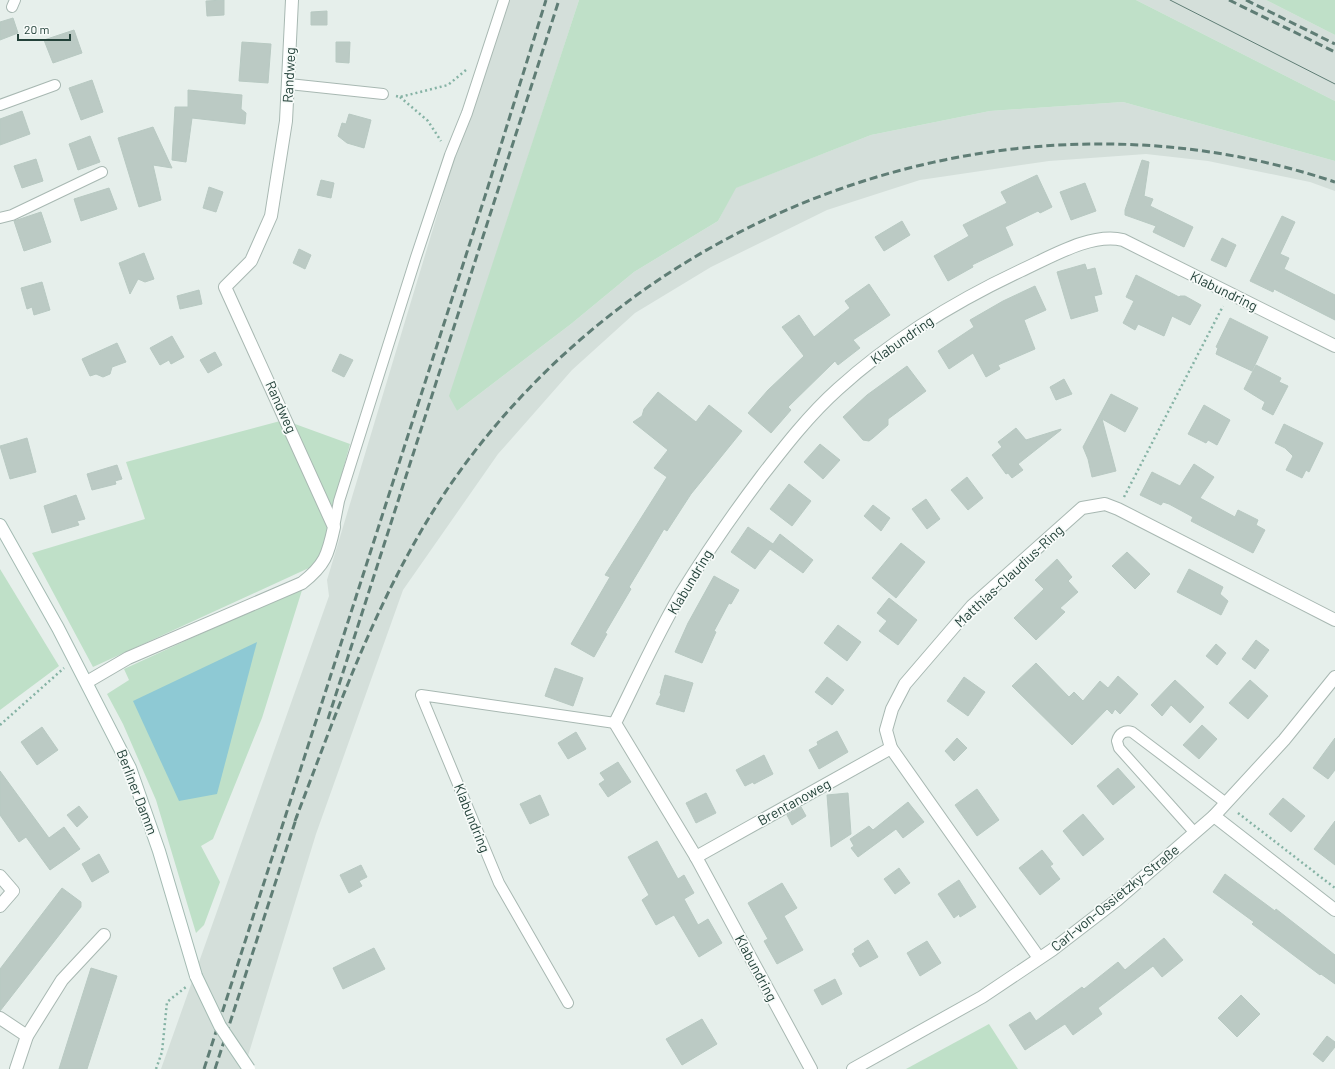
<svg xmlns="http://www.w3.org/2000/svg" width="1335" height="1069" viewBox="0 0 1335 1069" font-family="Barlow,sans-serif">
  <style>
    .built { fill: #d4dfda }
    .green { fill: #bfe0c8 }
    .water { fill: #8ec9d4 }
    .building { fill: #bbcac4; stroke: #b8c9c2 }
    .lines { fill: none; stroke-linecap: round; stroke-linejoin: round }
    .lane-casing { stroke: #a8b8b2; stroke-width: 12 }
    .street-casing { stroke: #a8b8b2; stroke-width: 14 }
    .secondary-casing { stroke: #a4bbb3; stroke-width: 14 }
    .path { stroke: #86b3a5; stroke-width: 2.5; stroke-dasharray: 2 3; stroke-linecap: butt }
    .lane { stroke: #fff; stroke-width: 10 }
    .street { stroke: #fff; stroke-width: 12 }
    .secondary { stroke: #fff; stroke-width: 12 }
    .tram { stroke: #5f7d75; stroke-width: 1 }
    .rail { stroke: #5f7d75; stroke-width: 3; stroke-dasharray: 8 4; stroke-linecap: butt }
    .secondary-bridge-casing { stroke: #a4bbb3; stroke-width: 14; stroke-linecap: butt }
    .secondary-bridge { stroke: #fff; stroke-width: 12 }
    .labels { text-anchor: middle; stroke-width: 3.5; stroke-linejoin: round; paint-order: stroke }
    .street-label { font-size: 14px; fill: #24423a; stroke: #f7fbf9 }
  </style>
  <rect width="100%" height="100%" fill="#e6efeb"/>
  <!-- built -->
  <g class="built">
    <path d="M502,0H579L450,396L457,411L571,324L634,272L718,221L735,188L871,135L990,111L1123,102L1335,161V191L1310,182L1208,161L1146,154L1049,161L920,180L827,210L711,267L635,313L572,370L498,454L403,590L316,834L244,1069H161L329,596L327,580Z"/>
    <path d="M1136,0H1266L1335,35V101Z"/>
  </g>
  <!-- green -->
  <g class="green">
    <path d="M579,0H1136L1335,101V161L1123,102L990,111L871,135L736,188L718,221L634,272L571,324L457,411L449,396Z"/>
    <path d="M1266,0H1335V35Z"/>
    <path d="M284,420L350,444L328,526C329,541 321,558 311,567L93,667L32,553L145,519L126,462Z"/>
    <path d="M0,569L59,666L0,710Z"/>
    <path d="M303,587L262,718L213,839L201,846L220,882L204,925L196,933L156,800L123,724L107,694L129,680L124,669Z"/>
    <path d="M989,1024L1018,1069H906Z"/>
  </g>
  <!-- water -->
  <path class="water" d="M257,642L217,794L179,801L133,701Z"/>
  <!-- building -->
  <g class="building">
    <path d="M224,0V15L207,16L206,1Z"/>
    <path d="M327,11V25H311V12Z"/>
    <path d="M13,18L18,33L0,40V22Z"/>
    <path d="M74,30L82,53L53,63L44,40Z"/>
    <path d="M242,42L271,44L268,83L239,81Z"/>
    <path d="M336,42H350L349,63L336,62Z"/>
    <path d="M92,80L103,112L81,120L69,88Z"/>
    <path d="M188,90L242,95L241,109L246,113L245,124L192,118L186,162L172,160L175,107H188Z"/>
    <path d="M22,111L30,134L0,145V119Z"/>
    <path d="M349,114L371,120L364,148L347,143L338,136L342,123L346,124Z"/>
    <path d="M153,127L172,168L153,165L161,200L139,207L118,138Z"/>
    <path d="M90,136L100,162L78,170L69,144Z"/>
    <path d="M36,159L43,181L22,188L14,166Z"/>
    <path d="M1142,160L1149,162L1144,196L1153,199L1150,206L1193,227L1184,247L1153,232L1156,226L1125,215V210Z"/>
    <path d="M1037,175L1052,207L1040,213L1038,211L1005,227L1013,245L972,265L973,267L948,281L934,256L969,236L963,225L1007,203L1001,192Z"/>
    <path d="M321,180L334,183L331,198L317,195Z"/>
    <path d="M1085,183L1096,211L1071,220L1060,192Z"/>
    <path d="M209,187L223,192L216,212L203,208Z"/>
    <path d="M109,188L117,209L81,221L74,199Z"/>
    <path d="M41,212L51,242L24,251L14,221Z"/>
    <path d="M1282,216L1295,222L1280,254L1289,258L1284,269L1335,295V320L1274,289L1273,292L1250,281Z"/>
    <path d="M902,221L910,235L884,251L875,237Z"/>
    <path d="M1222,238L1236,245L1226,267L1211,260Z"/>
    <path d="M299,249L311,255L305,269L293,263Z"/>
    <path d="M144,253L154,279L145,282L138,279L130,294L119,263Z"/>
    <path d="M1085,264L1087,270L1095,268L1102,294L1094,296L1098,311L1071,319L1057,272Z"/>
    <path d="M1136,275L1179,297L1180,296H1185L1201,305L1190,325L1172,316L1164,336L1138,324L1135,330L1123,323L1134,301L1126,297Z"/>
    <path d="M42,282L50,310L34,315L32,307L27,309L21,288Z"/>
    <path d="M869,284L890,315L853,340L860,348L838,365L835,361L788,407L791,410L771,433L748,413L768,390L804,356L782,327L799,315L814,337L850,308L845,301Z"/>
    <path d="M1035,286L1046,310L1024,320L1035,349L998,365L1000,369L986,377L973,353L949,369L938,351L974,327L970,320L1003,301Z"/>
    <path d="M199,290L202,304L180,309L177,296Z"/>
    <path d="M1230,318L1268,337L1252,371L1216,354L1218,348L1216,347Z"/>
    <path d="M172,336L184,357L171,364L169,360L160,365L150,348Z"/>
    <path d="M117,343L126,362L112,367L110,374L103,377L96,374L90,376L82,359Z"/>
    <path d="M215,352L222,365L208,373L200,360Z"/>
    <path d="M340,354L353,360L344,377L332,371Z"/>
    <path d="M1256,365L1281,378L1279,382L1288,386L1273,415L1262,409L1265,402L1244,389Z"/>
    <path d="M907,366L926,391L888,419V425L873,438L869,441L863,440L843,417L867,395Z"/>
    <path d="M1064,379L1072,394L1056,400L1050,387Z"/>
    <path d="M658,392L696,422L709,405L742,431L691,494L667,531L664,529L629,587L631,589L605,633L607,634L594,657L571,644L610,577L605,575L667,477L654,468L668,450L633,422L642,416L644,409Z"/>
    <path d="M1111,394L1138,408L1125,432L1102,419L1116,471L1092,477L1088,459L1083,447Z"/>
    <path d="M1204,405L1230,420L1217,445L1208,440L1206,443L1188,434Z"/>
    <path d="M1284,424L1323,443L1309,472L1306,470L1302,478L1286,470L1293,456L1285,448L1275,443Z"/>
    <path d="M1016,428L1026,440L1061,429V430L1018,464L1023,470L1012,478L1008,473L1006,474L992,455L1002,447L998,442Z"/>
    <path d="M27,438L36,472L10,479L0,446Z"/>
    <path d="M820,444L840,460L823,479L804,462Z"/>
    <path d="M1194,464L1214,477L1200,498L1235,517L1238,510L1258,520L1256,525L1265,530L1253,553L1191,521L1193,517L1169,504L1163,502L1161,505L1140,495L1152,472L1180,486Z"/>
    <path d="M117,465L122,479L115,481L116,484L92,490L87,474Z"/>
    <path d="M967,477L983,498L968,510L951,490Z"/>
    <path d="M789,484L811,501L792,526L770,509Z"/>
    <path d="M76,495L85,519L77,521L79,525L52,533L44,506Z"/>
    <path d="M926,499L940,519L927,529L912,509Z"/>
    <path d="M873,505L890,518L881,531L864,516Z"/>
    <path d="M748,527L773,544L780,534L813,560L803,573L770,549L755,569L731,552Z"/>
    <path d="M901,543L925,562L896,598L872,578Z"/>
    <path d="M1127,552L1150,574L1135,589L1112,566Z"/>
    <path d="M1057,559L1072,577L1068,581L1078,592L1060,608L1065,612L1036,640L1014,618L1044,589L1035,580Z"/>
    <path d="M1189,569L1223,587L1220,594L1228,601L1221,615L1177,592Z"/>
    <path d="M714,576L739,590L731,604L729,603L714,631L716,632L702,663L675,652L688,623Z"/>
    <path d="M889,598L917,620L898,645L879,631L887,621L877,613Z"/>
    <path d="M838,625L861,642L847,661L824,643Z"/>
    <path d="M1256,640L1269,650L1255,669L1242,659Z"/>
    <path d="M1216,644L1226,653L1217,665L1206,656Z"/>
    <path d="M1036,663L1069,697L1074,692L1083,701L1100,681L1108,688L1118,676L1138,694L1120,714L1115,709L1112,714L1107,709L1072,745L1012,686Z"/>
    <path d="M555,668L583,678L573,706L545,696Z"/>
    <path d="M665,675L693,683L684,712L656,704L661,694L660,693Z"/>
    <path d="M827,677L844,690L832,705L815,692Z"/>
    <path d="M964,677L985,692L968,716L947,701Z"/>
    <path d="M1175,680L1204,707L1190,723L1171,705L1162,716L1151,705Z"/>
    <path d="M1250,680L1268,696L1248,719L1229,703Z"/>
    <path d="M1202,725L1217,739L1199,759L1183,745Z"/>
    <path d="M42,727L58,750L37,765L21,742Z"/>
    <path d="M837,731L848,752L819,769L809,750L818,745L817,742Z"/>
    <path d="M576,732L586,749L568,759L558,743Z"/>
    <path d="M957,738L967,748L954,761L945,751Z"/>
    <path d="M1335,738V770L1328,779L1313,768Z"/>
    <path d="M764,755L773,774L754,784L753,782L745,786L736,770Z"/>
    <path d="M618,762L631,782L608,797L599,784L605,780L600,773Z"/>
    <path d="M1118,768L1135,787L1113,805L1097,786Z"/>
    <path d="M0,771L49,838L64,827L80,849L50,870L26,837L19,842L0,815Z"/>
    <path d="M977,789L999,820L977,836L955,805Z"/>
    <path d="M706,793L716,813L696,823L686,803Z"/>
    <path d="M848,793L851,834L831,847L827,795Z"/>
    <path d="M540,795L549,815L530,824L520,804Z"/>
    <path d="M1283,798L1305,816L1291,832L1269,814Z"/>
    <path d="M908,802L924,822L903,838L896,829L858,857L851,848L854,846L850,839L869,826L873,830Z"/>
    <path d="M79,806L88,817L77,827L67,815Z"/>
    <path d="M801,807L806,816L792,825L787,815Z"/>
    <path d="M1083,814L1104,839L1083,856L1063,831Z"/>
    <path d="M1335,821V865L1314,849Z"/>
    <path d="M657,841L678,879L684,875L694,893L684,899L698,925L708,919L722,943L699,957L674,915L656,925L642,900L649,895L628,857Z"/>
    <path d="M1042,850L1053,864L1050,866L1060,879L1040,895L1019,868Z"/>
    <path d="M99,854L109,872L92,882L82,864Z"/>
    <path d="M361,865L367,877L359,881L362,886L349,893L340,875Z"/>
    <path d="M899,868L910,883L895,894L884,879Z"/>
    <path d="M1225,874L1275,911L1276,909L1335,955V984L1321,974L1320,975L1252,924L1254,922L1213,892Z"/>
    <path d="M959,880L976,907L960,917L959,914L954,918L938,894Z"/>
    <path d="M782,883L797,908L784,916L803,950L777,964L764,941L768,939L748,903Z"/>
    <path d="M62,888L81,902V907L0,1011V969Z"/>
    <path d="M1164,938L1183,960L1162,977L1153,966L1098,1008L1102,1014L1073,1035L1065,1024L1025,1050L1009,1025L1030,1012L1036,1021L1082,987L1084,989L1118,962L1125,970Z"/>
    <path d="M868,940L878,957L860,967L852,954L855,952L854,949Z"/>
    <path d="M927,941L941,963L920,976L907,953Z"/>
    <path d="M374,948L385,969L343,989L333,968Z"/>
    <path d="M91,968L117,976L87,1069H59Z"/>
    <path d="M835,979L842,994L822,1005L814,990Z"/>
    <path d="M1241,995L1260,1014L1237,1037L1218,1018Z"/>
    <path d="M702,1019L717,1044L682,1065L666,1039Z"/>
    <path d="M1327,1036L1335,1042V1047L1323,1062L1313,1054Z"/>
  </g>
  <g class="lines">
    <!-- lane casing -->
    <g class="lane-casing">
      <g id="lane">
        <path d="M12,7L15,0"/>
        <path d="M289,84L383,94"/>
        <path d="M0,105L55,85"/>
        <path d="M0,218L12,215L102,172"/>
        <path d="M334,527L339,501L416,257L450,155L467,113L504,0"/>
        <path d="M1195,833L1119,748L1117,741C1119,733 1125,730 1132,732L1226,803"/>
        <path d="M568,1003L499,883L421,695L615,723"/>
      </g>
    </g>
    <!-- street casing -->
    <g class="street-casing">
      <g id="street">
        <path d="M87,682L128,658L302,583C325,565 328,555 334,527L225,287L251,261L271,216L286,121L292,0"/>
        <path d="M1214,816L1335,910"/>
        <path d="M696,857L891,748"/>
        <path d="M0,876L13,891L0,906"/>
        <path d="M1039,958L891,748L886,730L892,709L905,684L972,606L1082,508L1105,504L1118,509L1335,620"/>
        <path d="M0,1018L27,1036"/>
        <path d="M16,1069L27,1036L62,980L104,935"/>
        <path d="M811,1069L696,857L615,723C637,679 657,634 682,592C707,552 733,514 761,477C785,446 809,415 838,389C892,340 954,302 1020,271C1049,258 1091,232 1123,240L1335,346"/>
        <path d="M853,1069L982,997L1052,950L1117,900L1214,816L1284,740L1335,677"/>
      </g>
    </g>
    <!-- secondary casing -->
    <g class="secondary-casing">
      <path id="secondary" d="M0,525L58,628L130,768L159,851L196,976"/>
    </g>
    <!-- path -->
    <g class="path">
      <path d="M396,96L400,97L448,85L466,70"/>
      <path d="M400,97L428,121L441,141"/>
      <path d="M1124,497L1223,306"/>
      <path d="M0,725L64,668"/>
      <path d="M1238,813L1335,888"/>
      <path d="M156,1069L162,1052L167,1002L186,987"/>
    </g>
    <!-- lane -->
    <use href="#lane" class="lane"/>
    <!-- street -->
    <use href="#street" class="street"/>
    <!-- secondary -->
    <use href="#secondary" class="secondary"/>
    <!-- tram -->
    <path class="tram" d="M1170,0L1335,84"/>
    <!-- rail -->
    <g class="rail">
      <path d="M1229,0L1335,52"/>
      <path d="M1246,0L1335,44"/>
      <path d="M328,719L559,0"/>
      <path d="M295,821C340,703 382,582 455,478C649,203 1014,74 1335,182"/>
      <path d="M204,1069L487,190L546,0"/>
      <path d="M215,1069L297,816"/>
    </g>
    <!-- secondary-bridge casing -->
    <g class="secondary-bridge-casing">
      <path id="secondary-bridge" d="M196,976L220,1026L249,1069"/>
    </g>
    <!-- secondary-bridge -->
    <use href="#secondary-bridge" class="secondary-bridge"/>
  </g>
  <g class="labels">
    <!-- street labels -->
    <g class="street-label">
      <text transform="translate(289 75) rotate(-87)" y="5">Randweg</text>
      <text transform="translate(1224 291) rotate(26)" y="5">Klabundring</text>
      <text transform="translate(902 340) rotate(-35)" y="5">Klabundring</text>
      <text transform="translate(281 407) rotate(66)" y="5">Randweg</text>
      <text transform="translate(1009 576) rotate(-43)" y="5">Matthias-Claudius-Ring</text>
      <text transform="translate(690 582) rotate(-59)" y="5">Klabundring</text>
      <text transform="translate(137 792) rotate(69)" y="5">Berliner Damm</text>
      <text transform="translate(794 802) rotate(-29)" y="5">Brentanoweg</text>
      <text transform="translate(472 818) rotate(68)" y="5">Klabundring</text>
      <text transform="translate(1115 898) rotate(-39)" y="5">Carl-von-Ossietzky-Straße</text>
      <text transform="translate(756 968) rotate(62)" y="5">Klabundring</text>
    </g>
  </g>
  <!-- scale -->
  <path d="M18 34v6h52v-6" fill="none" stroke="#24423a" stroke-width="2"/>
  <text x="24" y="34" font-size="12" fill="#24423a" stroke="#f7fbf9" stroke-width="3" paint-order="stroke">20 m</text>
</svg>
